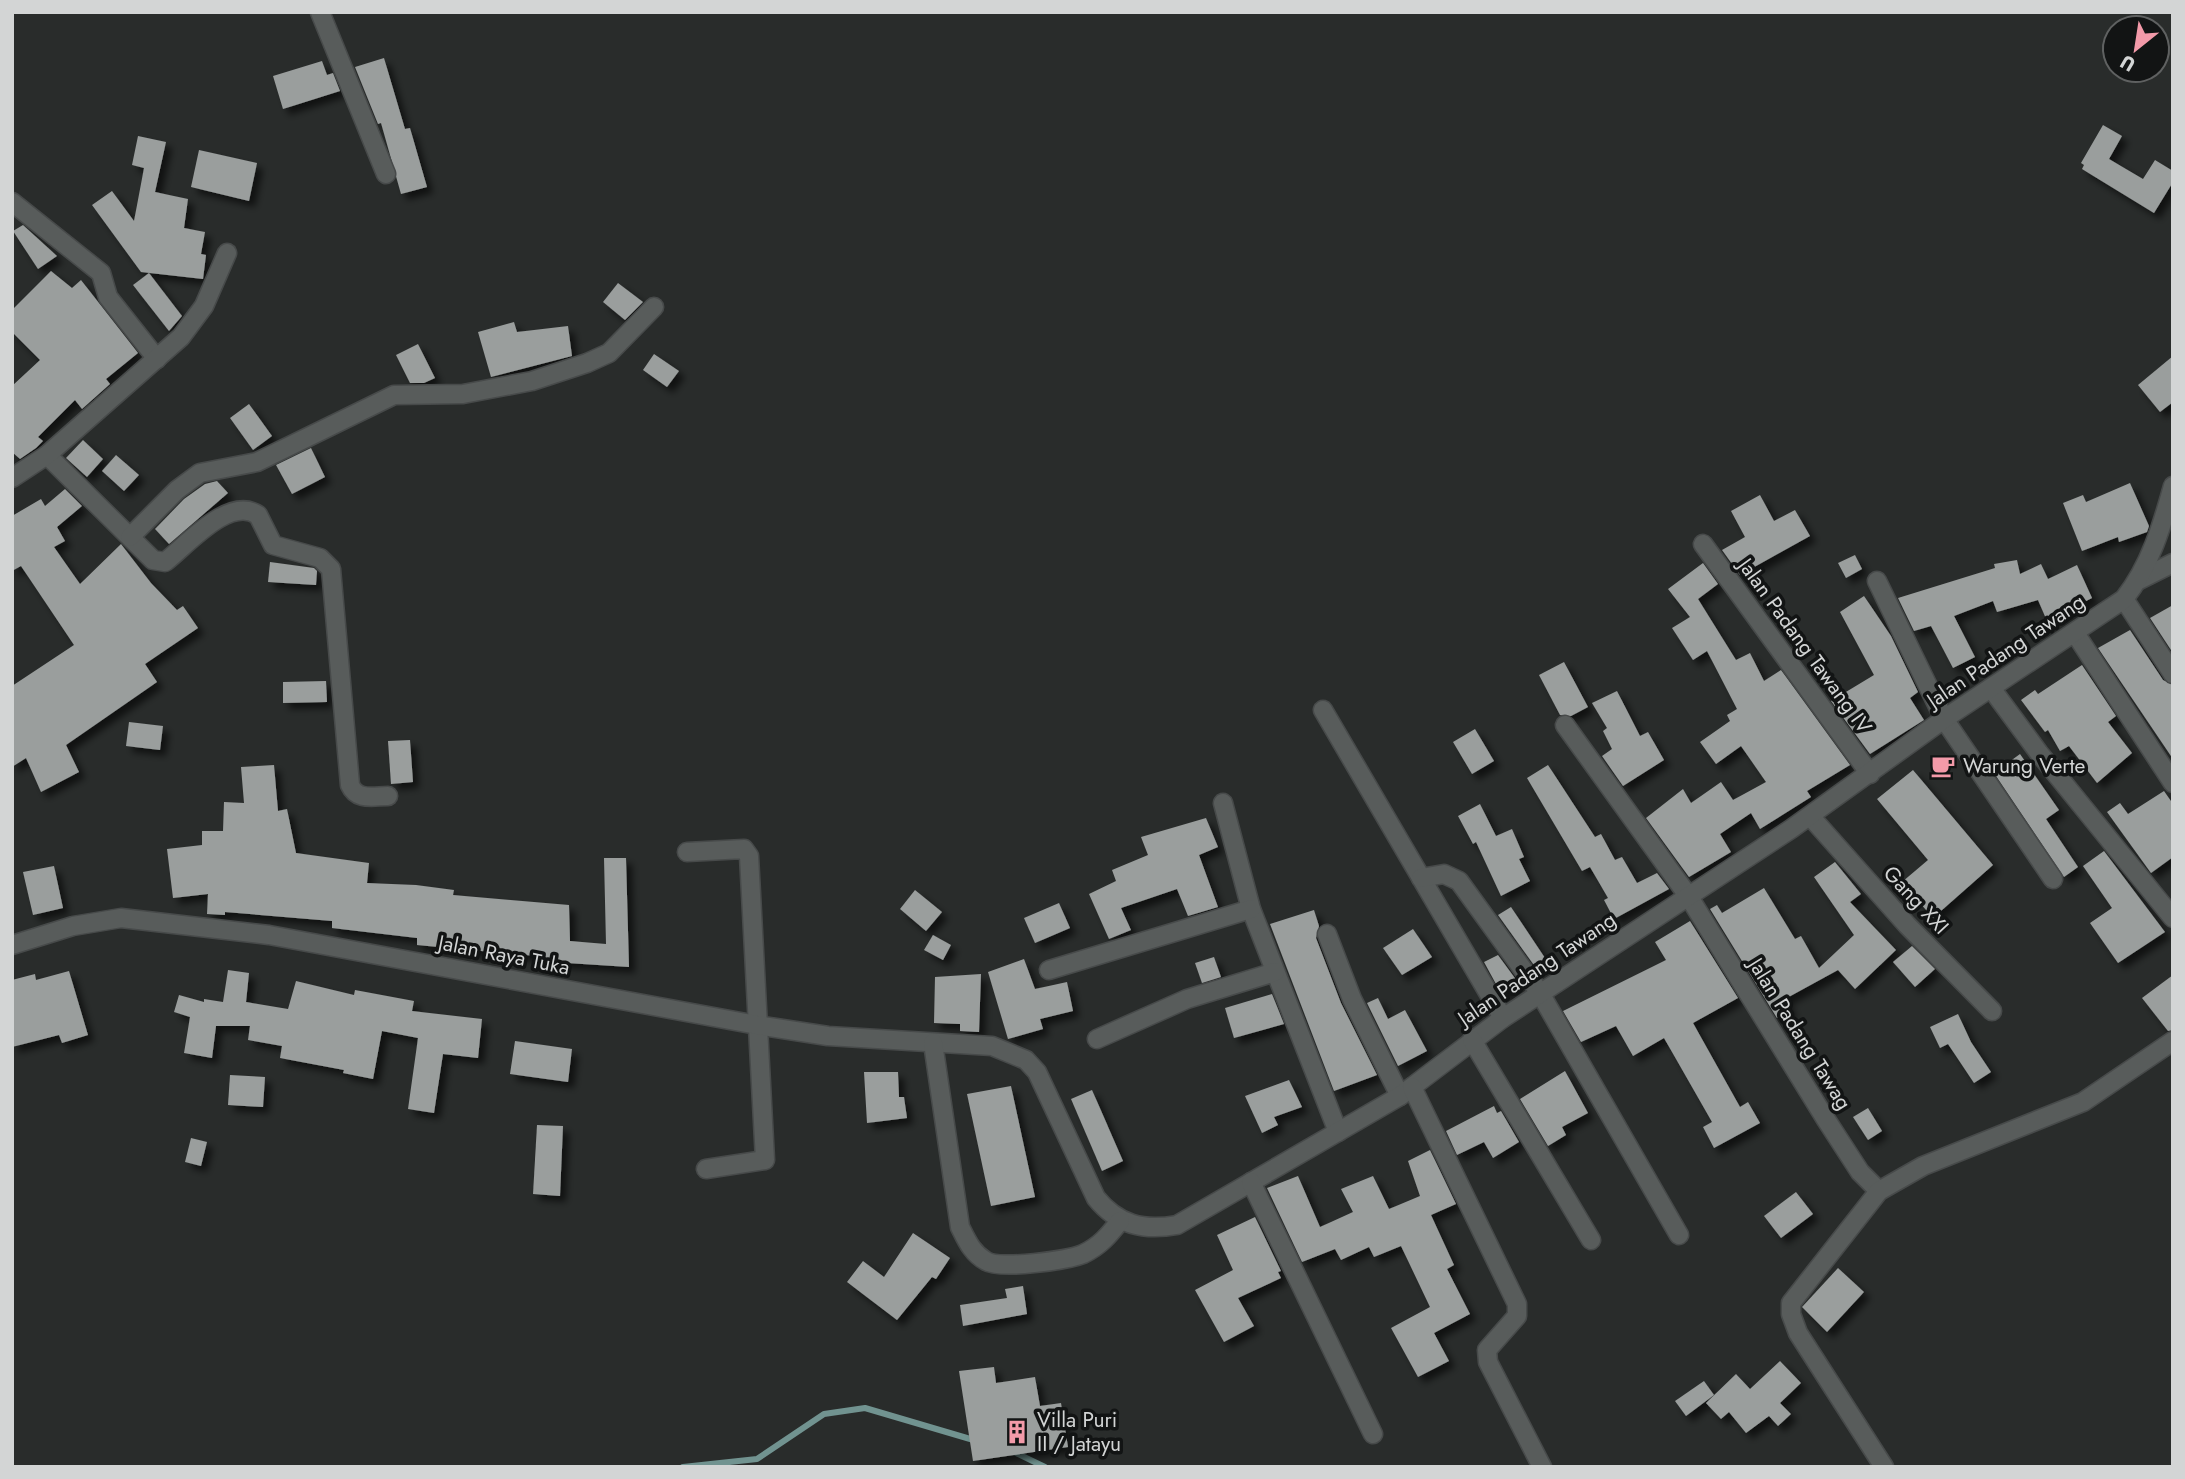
<svg xmlns="http://www.w3.org/2000/svg" width="2185" height="1479" viewBox="0 0 2185 1479" font-family="Jost,sans-serif">
  <style>
    .lines { fill: none; stroke-linecap: round; stroke-linejoin: round }
    .stream { stroke: #719390; stroke-width: 6 }
    .building { fill: #9a9e9d; filter: url(#shadow) }
    .minor-casing { stroke: #474a4a; stroke-width: 21 }
    .minor { stroke: #585c5b; stroke-width: 18 }
    .labels { text-anchor: middle; stroke-width: 7; stroke-linejoin: round; paint-order: stroke }
    .street-label { font-size: 21px; fill: #d3d5d5; stroke: #121414 }
    .poi-label { font-size: 21px; fill: #d3d5d5; stroke: #121414; text-anchor: start }
  </style>
  <defs>
    <filter id="shadow"><feDropShadow dx="6" dy="6" stdDeviation="3.5" flood-color="#0009"/></filter>
  </defs>
  <rect width="100%" height="100%" fill="#292c2b"/>
  <g class="lines">
    <!-- stream -->
    <g class="stream">
      <path d="M1014,1452L1045,1467"/>
      <path d="M683,1467L757,1459L824,1414L865,1408L977,1441"/>
    </g>
  </g>
  <!-- building -->
  <g class="building">
    <path d="M384,58L405,129L410,128L427,187L401,194L381,123L378,124L355,67Z"/>
    <path d="M322,61L327,75L333,73L340,91L283,109L273,76Z"/>
    <path d="M2103,125L2122,136L2109,159L2143,179L2155,160L2173,171V182L2154,213L2082,169L2084,165L2081,163Z"/>
    <path d="M138,136L166,142L155,192L188,199L184,228L205,232L201,254L206,255L203,279L141,272L92,205L112,191L134,221L144,168L132,165Z"/>
    <path d="M199,150L257,163L249,201L191,187Z"/>
    <path d="M23,225L57,256L38,269L13,231Z"/>
    <path d="M51,271L72,288L81,280L138,353L106,379L110,384L82,409L75,400L38,437L43,441L36,448L20,459L12,452V386L40,360L12,332V310Z"/>
    <path d="M149,273L182,316L169,331L133,285Z"/>
    <path d="M618,283L643,302L625,320L603,302Z"/>
    <path d="M514,322L517,332L568,326L572,356L491,377L478,332Z"/>
    <path d="M418,344L435,378L424,383H410L396,355Z"/>
    <path d="M654,354L679,371L667,387L643,370Z"/>
    <path d="M2173,356V402L2160,412L2138,385Z"/>
    <path d="M249,404L272,436L253,450L230,418Z"/>
    <path d="M83,440L103,459L87,477L66,458Z"/>
    <path d="M311,448L325,477L292,494L276,465Z"/>
    <path d="M116,455L139,475L124,491L102,471Z"/>
    <path d="M217,481L228,493L169,544L155,529L184,499L205,484Z"/>
    <path d="M2130,483L2149,526L2147,532L2119,542L2118,537L2082,551L2063,503L2083,495L2086,502Z"/>
    <path d="M65,489L82,506L57,527L65,541L54,547L80,584L121,544L151,583L177,610L183,606L198,628L145,664L157,682L66,745L79,772L41,792L26,758L12,767V686L74,645L21,566L12,571V516L41,499L45,506Z"/>
    <path d="M1760,495L1774,521L1795,510L1810,536L1740,575L1722,550L1745,537L1731,511Z"/>
    <path d="M1855,555L1862,569L1846,578L1838,563Z"/>
    <path d="M2017,560L2020,574L2041,564L2048,579L2077,565L2092,598L2047,621L2038,600L1997,612L1993,601L1954,616L1975,657L1953,668L1931,626L1914,631L1898,598L1995,568L1994,564Z"/>
    <path d="M270,562L314,568L317,571L316,585L268,582Z"/>
    <path d="M1703,563L1718,584L1698,599L1736,660L1750,653L1764,681L1781,670L1850,765L1807,791L1811,797L1760,829L1751,813L1720,834L1731,852L1689,877L1646,818L1683,789L1691,803L1721,782L1733,800L1766,782L1741,746L1716,764L1700,742L1730,721L1727,715L1737,709L1707,651L1693,660L1672,628L1690,617L1668,589Z"/>
    <path d="M1864,596L1891,636L1918,692L1910,698L1924,720L1870,754L1831,701L1874,675L1840,612Z"/>
    <path d="M2173,605V653L2150,618Z"/>
    <path d="M2130,630L2163,680L2173,685V759L2098,648Z"/>
    <path d="M1564,662L1588,707L1571,716L1560,715L1539,675Z"/>
    <path d="M2082,665L2116,716L2108,722L2132,753L2097,783L2069,746L2060,751L2048,730L2045,732L2021,700L2035,690L2038,694Z"/>
    <path d="M326,681L327,702L283,703V682Z"/>
    <path d="M1617,691L1640,736L1648,732L1664,760L1623,786L1602,756L1612,749L1603,731L1607,728L1592,703Z"/>
    <path d="M129,722L163,726L160,750L126,746Z"/>
    <path d="M1475,729L1494,761L1472,774L1453,742Z"/>
    <path d="M410,740L413,782L391,784L388,741Z"/>
    <path d="M2020,754L2059,810L2046,819L2078,867L2064,877L1994,773Z"/>
    <path d="M274,765L278,811L287,809L296,853L369,863L367,883L416,885L454,890L453,895L569,905L570,941L606,944L604,858H626L629,967L536,961V956L417,945V938L332,928V921L225,912V915L207,914L208,894L173,898L167,849L202,845V831H223L224,802L244,803L241,767Z"/>
    <path d="M1548,765L1595,837L1601,834L1615,860L1622,857L1637,883L1657,873L1669,889L1614,919L1604,900L1608,898L1590,867L1582,871L1527,778Z"/>
    <path d="M1913,770L1993,865L1933,918L1902,882L1928,860L1877,799Z"/>
    <path d="M2164,791L2173,804V857L2151,873L2107,812L2120,803L2128,814Z"/>
    <path d="M1480,804L1496,836L1512,829L1524,857L1519,859L1530,881L1501,896L1476,842L1473,844L1458,816Z"/>
    <path d="M1206,818L1218,847L1199,855L1218,907L1188,916L1177,889L1121,908L1131,930L1109,939L1089,894L1116,881L1112,870L1148,855L1141,837Z"/>
    <path d="M2104,851L2165,932L2118,963L2090,923L2112,908L2083,866Z"/>
    <path d="M1835,862L1861,894L1850,902L1896,950L1855,989L1838,970L1785,999L1791,1012L1777,1018L1710,909L1717,905L1722,913L1764,888L1795,939L1801,936L1819,968L1854,935L1814,877Z"/>
    <path d="M54,866L63,908L33,915L23,872Z"/>
    <path d="M915,890L942,912L926,931L900,909Z"/>
    <path d="M1059,903L1070,928L1035,943L1024,918Z"/>
    <path d="M1511,907L1547,961L1536,968L1498,915Z"/>
    <path d="M1314,910L1319,926L1316,938L1341,1003L1377,1075L1334,1091L1270,924Z"/>
    <path d="M1690,921L1738,998L1693,1023L1740,1107L1748,1102L1760,1123L1714,1148L1703,1127L1712,1122L1664,1038L1633,1056L1616,1026L1581,1042L1563,1011L1666,960L1655,942Z"/>
    <path d="M1413,929L1432,957L1402,975L1383,948Z"/>
    <path d="M933,935L951,945L943,960L924,950Z"/>
    <path d="M1912,946L1935,969L1915,987L1893,962Z"/>
    <path d="M1498,955L1517,981L1510,985L1512,989L1502,995L1484,962Z"/>
    <path d="M1214,957L1221,977L1202,983L1195,963Z"/>
    <path d="M1024,959L1035,989L1067,982L1073,1011L1040,1019L1043,1029L1008,1039L988,972Z"/>
    <path d="M228,970L249,973L246,1002L288,1009L296,981L354,995L355,990L414,1001L412,1011L482,1019L478,1058L443,1054L434,1113L408,1109L418,1038L382,1031L373,1079L343,1073L344,1070L280,1058L282,1046L248,1040L250,1026H216L212,1058L184,1053L190,1017L174,1012L179,995L204,1002V999L223,1002Z"/>
    <path d="M69,971L88,1035L62,1043L59,1035L12,1047V980L35,974L36,980Z"/>
    <path d="M981,974L979,1032L960,1031V1024L934,1023L935,977Z"/>
    <path d="M2173,975V1030L2168,1031L2142,998Z"/>
    <path d="M1272,994L1284,1024L1234,1038L1225,1008Z"/>
    <path d="M1378,998L1388,1019L1405,1010L1427,1051L1398,1066L1367,1003Z"/>
    <path d="M1958,1014L1971,1042L1991,1072L1974,1083L1948,1044L1940,1048L1930,1027Z"/>
    <path d="M515,1041L572,1049L568,1082L510,1074Z"/>
    <path d="M1565,1071L1588,1113L1562,1127L1566,1135L1548,1146L1520,1099Z"/>
    <path d="M864,1072H898L899,1097H904L907,1118L867,1123Z"/>
    <path d="M230,1075L265,1077L263,1107L228,1105Z"/>
    <path d="M1289,1080L1302,1107L1274,1117L1278,1125L1262,1133L1245,1096Z"/>
    <path d="M1011,1086L1035,1197L991,1206L967,1094Z"/>
    <path d="M1092,1090L1123,1161L1102,1171L1071,1099Z"/>
    <path d="M1494,1106L1497,1113L1501,1111L1519,1142L1493,1158L1484,1142L1457,1155L1446,1131Z"/>
    <path d="M1868,1108L1882,1131L1868,1140L1853,1117Z"/>
    <path d="M537,1125L563,1126L560,1196L533,1194Z"/>
    <path d="M191,1138L207,1142L201,1166L185,1162Z"/>
    <path d="M1430,1150L1456,1204L1431,1215L1454,1265L1447,1269L1470,1314L1434,1333L1449,1361L1418,1377L1391,1328L1430,1307L1401,1246L1374,1257L1369,1247L1341,1260L1335,1249L1302,1262L1267,1188L1298,1176L1320,1227L1353,1212L1341,1189L1373,1176L1389,1209L1420,1196L1408,1161Z"/>
    <path d="M1796,1192L1813,1214L1781,1238L1764,1216Z"/>
    <path d="M1255,1217L1281,1271L1278,1272L1281,1278L1238,1298L1254,1326L1224,1342L1195,1290L1233,1270L1217,1235Z"/>
    <path d="M913,1233L950,1258L936,1279L932,1277L897,1320L847,1282L863,1261L884,1277Z"/>
    <path d="M1838,1268L1864,1292L1827,1332L1802,1307Z"/>
    <path d="M1023,1286L1027,1314L963,1326L960,1305L1007,1298L1005,1289Z"/>
    <path d="M1780,1361L1801,1383L1780,1403L1791,1414L1778,1426L1769,1416L1746,1433L1729,1412L1721,1419L1706,1403L1736,1374L1750,1389Z"/>
    <path d="M994,1367L996,1383L1035,1377L1040,1406L1061,1403L1068,1447L973,1461L959,1371Z"/>
    <path d="M1704,1381L1714,1395L1686,1416L1675,1401Z"/>
  </g>
  <g class="lines">
    <!-- minor casing -->
    <g class="minor-casing">
      <g id="minor">
        <path d="M320,12L386,174"/>
        <path d="M12,202L101,273L108,297L157,359"/>
        <path d="M47,455L153,560L165,562C186,546 229,495 258,515L273,545L320,558L331,569L350,785C357,801 373,796 388,796"/>
        <path d="M12,478L47,455L181,337L204,306L227,253"/>
        <path d="M130,537L177,490L200,473L257,462L394,395L463,394L532,381L587,363L609,353L654,307"/>
        <path d="M1703,544L1870,774"/>
        <path d="M2139,580L2173,563"/>
        <path d="M1877,581L1944,719L2053,879"/>
        <path d="M2124,599L2173,674"/>
        <path d="M2075,633L2173,783"/>
        <path d="M1991,688L2039,753L2173,918"/>
        <path d="M1323,710L1503,1018"/>
        <path d="M1565,725L1689,897L1825,1118L1860,1172L1879,1191"/>
        <path d="M1223,803L1251,909L1338,1132"/>
        <path d="M1810,816L1907,925L1992,1011"/>
        <path d="M687,852L744,849L749,856L765,1160L706,1169"/>
        <path d="M1421,878L1444,874L1459,881L1540,993L1679,1235"/>
        <path d="M1327,934L1352,999L1400,1096"/>
        <path d="M12,945L73,926L121,918L269,935L757,1025L828,1036L992,1046L1026,1060L1037,1072L1096,1198C1118,1225 1143,1231 1177,1225L1400,1096L1503,1018L1791,829L1944,719L2124,599C2150,566 2162,526 2173,486"/>
        <path d="M1049,970L1251,909"/>
        <path d="M1097,1039L1187,999L1275,972"/>
        <path d="M1472,1040L1591,1240"/>
        <path d="M933,1043L960,1227C967,1241 972,1253 986,1261C1000,1270 1068,1260 1083,1254C1100,1246 1109,1235 1120,1221"/>
        <path d="M1412,1087L1517,1304V1316L1487,1350L1488,1362L1542,1467"/>
        <path d="M1251,1182L1373,1434"/>
        <path d="M1884,1467L1798,1333L1791,1314V1303L1879,1191L1923,1166L2083,1102L2173,1041"/>
      </g>
    </g>
    <!-- minor -->
    <use href="#minor" class="minor"/>
  </g>
  <!-- icons -->
  <defs>
    <g id="cafe-bare" transform="scale(1.89)"><path d="M-5.5-4.5H6V0H3Q3 3.5 0 3.5H-2.5Q-5.5 3.5-5.5 0ZM3-3.2v2h1.7v-2ZM-6 4.5H4V6H-6Z" fill="#f39aa9" stroke="#121414" stroke-width="2.5" paint-order="stroke"/></g>
    <g id="building-bare" transform="scale(1.89)"><path d="M-4-6H4V6H1V3H-1V6H-4ZM-2.5-4.3h1.7v1.8h-1.7ZM.8-4.3h1.7v1.8H.8ZM-2.5-1h1.7V.8h-1.7ZM.8-1h1.7V.8H.8Z" fill="#f39aa9" stroke="#121414" stroke-width="2.5" paint-order="stroke"/></g>
  </defs>
  <g fill-rule="evenodd">
    <use href="#cafe-bare" x="1943" y="766"/>
    <use href="#building-bare" x="1017" y="1432"/>
  </g>
  <g class="labels">
    <!-- street labels -->
    <g class="street-label">
      <text transform="translate(1805 646) rotate(54)" y="7">Jalan Padang Tawang IV</text>
      <text transform="translate(2006 651) rotate(-34)" y="7">Jalan Padang Tawang</text>
      <text transform="translate(1916 900) rotate(47)" y="7">Gang XXI</text>
      <text transform="translate(504 955) rotate(11)" y="7">Jalan Raya Tuka</text>
      <text transform="translate(1537 969) rotate(-34)" y="7">Jalan Padang Tawang</text>
      <text transform="translate(1800 1034) rotate(58)" y="7">Jalan Padang Tawag</text>
    </g>
    <!-- poi labels -->
    <g class="poi-label">
      <text x="1963" y="773">Warung Verte</text>
      <text x="1037" y="1427">Villa Puri<tspan x="1037" dy="24">II / Jatayu</tspan></text>
    </g>
  </g>
  <!-- border -->
  <rect width="2185" height="1479" fill="none" stroke="#d3d5d5" stroke-width="28"/>
  <!-- north arrow -->
  <g transform="translate(2136 49) rotate(210)"><circle r="33" fill="#121414" stroke="#5f6161" stroke-width="2"/>
  <path d="M0-5L12 26L0 18L-12 26Z" fill="#f39aa9"/>
  <text y="-10" font-size="19" font-weight="bold" text-anchor="middle" fill="#d3d5d5">U</text>
  </g>
</svg>
